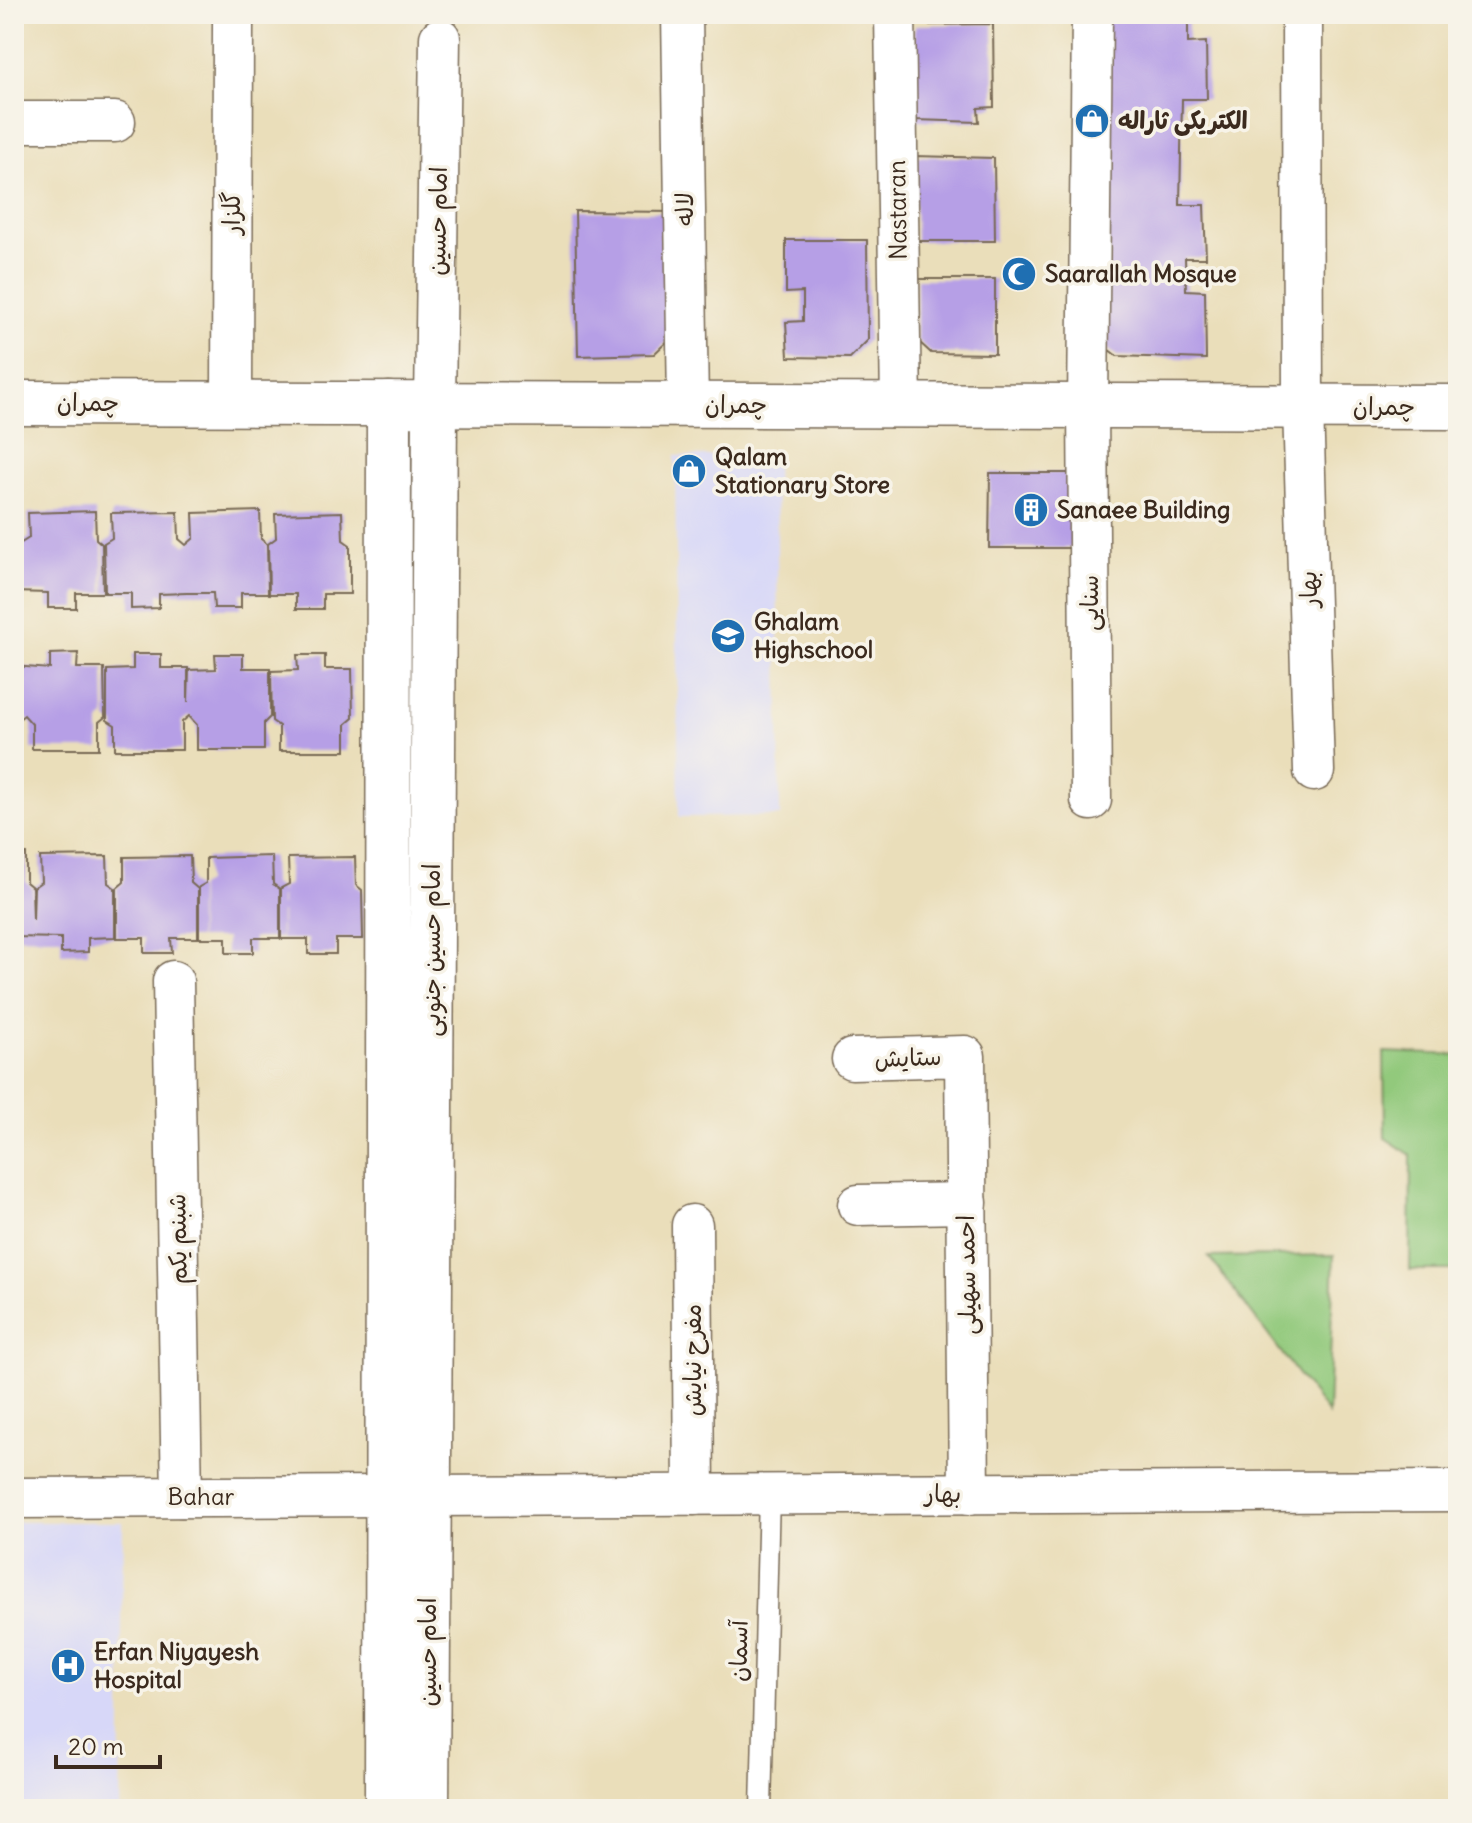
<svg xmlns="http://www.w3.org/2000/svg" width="1472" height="1823" viewBox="0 0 1472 1823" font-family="Delius,'Playpen Sans Arabic',sans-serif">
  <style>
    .built { fill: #d7d7f8 }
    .green { fill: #92c97c; stroke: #667a4d; stroke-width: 2 }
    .building { fill: #b69fe6 }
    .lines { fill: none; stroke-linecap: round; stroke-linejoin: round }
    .service-casing { stroke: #786955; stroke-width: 23 }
    .minor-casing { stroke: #786955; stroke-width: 43 }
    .tertiary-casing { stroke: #786955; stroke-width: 47 }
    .service { stroke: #fff; stroke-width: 20 }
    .minor { stroke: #fff; stroke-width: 40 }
    .tertiary { stroke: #fff; stroke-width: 44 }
    .labels { text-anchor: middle; stroke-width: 7; stroke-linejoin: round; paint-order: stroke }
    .poi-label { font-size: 24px; font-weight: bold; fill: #3b2a1e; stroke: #f7f3e8; text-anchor: start }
    .street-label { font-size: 24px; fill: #3b2a1e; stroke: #f7f3e8 }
  </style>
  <rect width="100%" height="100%" fill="#f7f3e8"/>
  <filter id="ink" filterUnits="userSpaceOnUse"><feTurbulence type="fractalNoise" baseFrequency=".0125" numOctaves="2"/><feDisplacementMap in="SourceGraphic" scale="16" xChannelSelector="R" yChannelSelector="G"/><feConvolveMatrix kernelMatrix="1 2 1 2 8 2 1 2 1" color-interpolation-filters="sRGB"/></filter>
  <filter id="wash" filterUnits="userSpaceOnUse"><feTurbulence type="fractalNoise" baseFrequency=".006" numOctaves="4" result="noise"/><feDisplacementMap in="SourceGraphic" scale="32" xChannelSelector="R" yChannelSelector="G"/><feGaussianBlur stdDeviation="1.8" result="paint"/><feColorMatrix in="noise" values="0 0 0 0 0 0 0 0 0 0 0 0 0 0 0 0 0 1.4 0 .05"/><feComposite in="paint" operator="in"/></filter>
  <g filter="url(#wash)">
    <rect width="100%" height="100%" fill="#eadeba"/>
    <!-- built -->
    <g class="built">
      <path d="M675,456H776L780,816L679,817Z"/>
      <path d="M14,1522H123L120,1809H14Z"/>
    </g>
    <!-- green -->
    <g class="green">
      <path d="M1384,1052L1458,1055V1270H1410L1411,1155L1385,1138Z"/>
      <path d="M1334,1255L1328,1414L1209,1257Z"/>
    </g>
    <g id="blocks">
      <!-- building -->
      <g class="building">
        <path d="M1101,14H1188V43L1206,42L1207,99H1182L1180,205H1204L1206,258H1185L1186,290L1205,291L1206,359L1117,356L1104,346Z"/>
        <path d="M993,24L994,107L978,108L979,122L915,120V25Z"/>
        <path d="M914,156L994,158L995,241H916Z"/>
        <path d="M575,211L677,212V332L654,354L578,356Z"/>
        <path d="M786,240H867L868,340L850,358L788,357L786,322L803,321V292L786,293Z"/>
        <path d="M917,279H995V354L931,353L917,340Z"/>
        <path d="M990,473H1073L1072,548H989Z"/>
        <path d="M95,511L96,539L102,544L103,593H76V608H48V593L14,592V538L21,543L29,538L28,513Z"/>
        <path d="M260,511L261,539L267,544L268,593H241V608H214L213,593H187L159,594V608L131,609V593H105L104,543L112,538L111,513L178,512L179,539L186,545L194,538L193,513Z"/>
        <path d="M342,512L343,540L350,545V594H323V609H296V594H269L268,544L276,538L275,514Z"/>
        <path d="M78,653L77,668H104L105,717L99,722V749H32V724L24,715L14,723V666L50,669V654Z"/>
        <path d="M133,654H161V668H188V702L189,670L216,669L215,654H243V668H270V717L264,723V750H197V725L189,716L182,722V750H115V725L107,720V670L133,669Z"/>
        <path d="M297,655H325V669H352L353,718L346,724V751H279V726L272,721L271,671L298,670Z"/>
        <path d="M26,854V882L32,887L33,920L34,887L41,882L40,857L107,856L108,883L115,888V937L88,938V952L61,953V938L14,937V855Z"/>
        <path d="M190,856L191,883L198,889V938H171L172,953H144V938H117V888L124,882V857Z"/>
        <path d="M272,856L273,884L280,889V938H253V953H226V938H199V887L206,883V858Z"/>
        <path d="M355,857L356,885L362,890L363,939H336V954H308V939H281V888L289,884L288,858Z"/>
      </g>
    </g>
  </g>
  <g filter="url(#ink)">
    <use href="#blocks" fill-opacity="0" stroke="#786955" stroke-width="2"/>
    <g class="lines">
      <!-- service casing -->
      <g class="service-casing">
        <path id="service" d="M761,1809L769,1494"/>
      </g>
      <!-- minor casing -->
      <g class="minor-casing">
        <g id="minor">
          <path d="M682,14L688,405"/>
          <path d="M895,14L901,406"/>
          <path d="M1302,14L1303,407L1314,771"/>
          <path d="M14,122H115"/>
          <path d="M232,404L233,23"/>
          <path d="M435,404L440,38"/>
          <path d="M1091,800L1088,406L1092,14"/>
          <path d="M173,981L182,1497"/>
          <path d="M852,1059L965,1056L969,1494"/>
          <path d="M858,1205L967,1203"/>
          <path d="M692,1225L694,1495"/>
          <path d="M428,1496L1458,1491"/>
          <path d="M14,1498L387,1496"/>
        </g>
      </g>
      <!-- tertiary casing -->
      <g class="tertiary-casing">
        <g id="tertiary">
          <path d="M14,403L1458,407"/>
          <path d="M387,1809L389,404"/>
          <path d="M427,1809L435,404"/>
        </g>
      </g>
      <!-- service -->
      <use href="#service" class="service"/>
      <!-- minor -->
      <use href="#minor" class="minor"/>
      <!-- tertiary -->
      <use href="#tertiary" class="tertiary"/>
    </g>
  </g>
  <!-- icons -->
  <defs>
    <g id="shop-disc" transform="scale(1.8)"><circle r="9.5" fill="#1f6fb2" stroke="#f7f3e8"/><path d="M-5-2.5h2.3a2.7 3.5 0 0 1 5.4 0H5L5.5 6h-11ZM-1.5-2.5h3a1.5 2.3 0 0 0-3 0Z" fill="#fff"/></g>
    <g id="mosque-disc" transform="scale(1.8)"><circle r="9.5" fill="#1f6fb2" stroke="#f7f3e8"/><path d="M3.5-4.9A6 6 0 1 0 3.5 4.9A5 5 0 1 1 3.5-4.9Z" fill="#fff"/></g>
    <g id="building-disc" transform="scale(1.8)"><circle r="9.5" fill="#1f6fb2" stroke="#f7f3e8"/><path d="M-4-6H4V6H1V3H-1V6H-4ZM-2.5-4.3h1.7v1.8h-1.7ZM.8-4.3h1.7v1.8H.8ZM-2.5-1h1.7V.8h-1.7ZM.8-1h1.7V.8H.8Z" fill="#fff"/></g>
    <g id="school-disc" transform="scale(1.8)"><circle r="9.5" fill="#1f6fb2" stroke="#f7f3e8"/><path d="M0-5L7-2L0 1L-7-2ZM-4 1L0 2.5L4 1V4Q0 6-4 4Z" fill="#fff"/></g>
    <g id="hospital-disc" transform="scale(1.8)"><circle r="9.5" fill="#1f6fb2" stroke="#f7f3e8"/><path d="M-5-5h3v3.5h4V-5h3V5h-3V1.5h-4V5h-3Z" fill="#fff"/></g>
  </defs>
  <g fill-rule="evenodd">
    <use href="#shop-disc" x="1092" y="121"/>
    <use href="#mosque-disc" x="1019" y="274"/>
    <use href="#shop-disc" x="689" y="471"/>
    <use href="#building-disc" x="1031" y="510"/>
    <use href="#school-disc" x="728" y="636"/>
    <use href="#hospital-disc" x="68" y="1666"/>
  </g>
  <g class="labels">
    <!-- poi labels -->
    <g class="poi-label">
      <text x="1118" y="129">الکتریکی ثاراله</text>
      <text x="1045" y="282">Saarallah Mosque</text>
      <text x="715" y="465">Qalam<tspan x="715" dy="28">Stationary Store</tspan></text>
      <text x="1057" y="518">Sanaee Building</text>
      <text x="754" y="630">Ghalam<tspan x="754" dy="28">Highschool</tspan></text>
      <text x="94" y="1660">Erfan Niyayesh<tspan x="94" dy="28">Hospital</tspan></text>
    </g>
    <!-- street labels -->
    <g class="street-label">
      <text transform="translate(685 209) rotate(-91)" y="8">لاله</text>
      <text transform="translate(898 210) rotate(-91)" y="8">Nastaran</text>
      <text transform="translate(232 213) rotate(-90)" y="8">گلزار</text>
      <text transform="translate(438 221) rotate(-89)" y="8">امام حسین</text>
      <text x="88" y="411">چمران</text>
      <text x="736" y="413">چمران</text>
      <text x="1384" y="415">چمران</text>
      <text transform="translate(1309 589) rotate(-92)" y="8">بهار</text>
      <text transform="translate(1090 603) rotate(-90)" y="8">سنایی</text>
      <text transform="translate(432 950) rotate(-90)" y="8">امام حسین جنوبی</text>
      <text transform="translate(908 1058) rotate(-2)" y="8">ستایش</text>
      <text transform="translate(178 1239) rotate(-91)" y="8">شبنم یکم</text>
      <text transform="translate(967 1275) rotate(-91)" y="8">احمد سهیلی</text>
      <text transform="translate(693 1360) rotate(-90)" y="8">مفرح نیایش</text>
      <text x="943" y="1502">بهار</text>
      <text x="201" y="1505">Bahar</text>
      <text transform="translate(739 1651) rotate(-89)" y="8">آسمان</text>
      <text transform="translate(428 1652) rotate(-90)" y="8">امام حسین</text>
    </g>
  </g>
  <!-- margin -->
  <rect width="1472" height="1823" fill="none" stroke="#f7f3e8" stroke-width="48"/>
  <!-- scale -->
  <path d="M56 1755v12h104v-12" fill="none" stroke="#3b2a1e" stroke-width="4"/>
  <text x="68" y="1755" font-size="24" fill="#3b2a1e" stroke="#f7f3e8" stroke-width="6" paint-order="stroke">20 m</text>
</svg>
